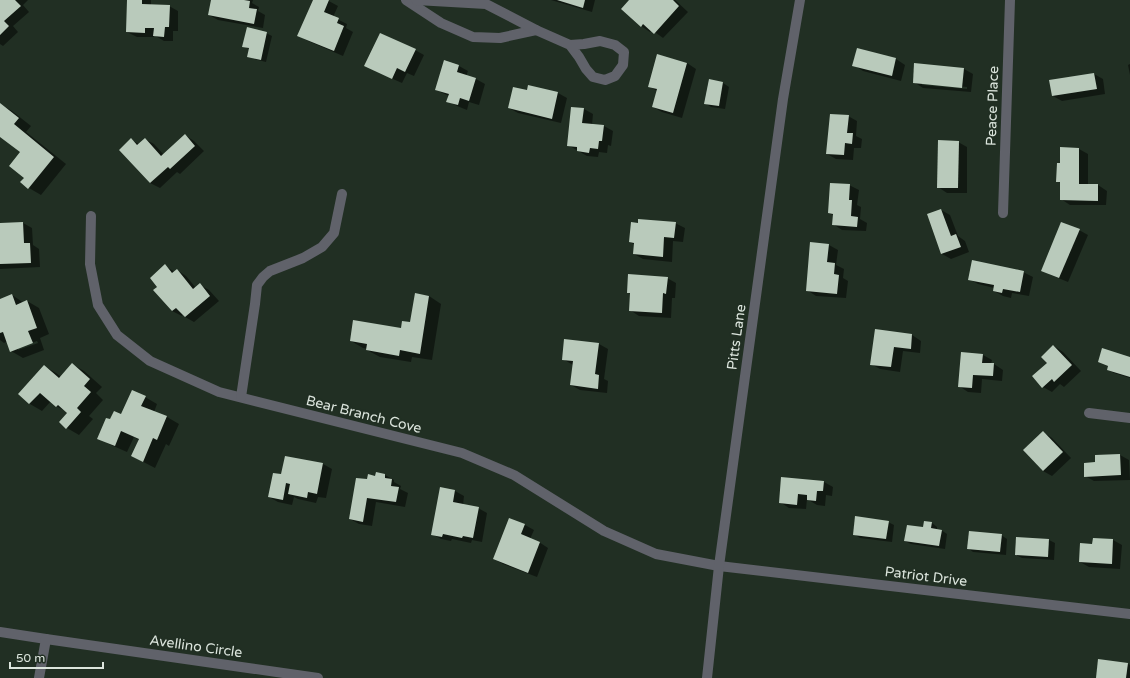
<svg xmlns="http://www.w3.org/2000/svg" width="1130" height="678" viewBox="0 0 1130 678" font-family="'Varela Round',sans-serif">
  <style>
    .shadow { fill: #0007; fill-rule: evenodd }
    .building { fill: #b9cabb }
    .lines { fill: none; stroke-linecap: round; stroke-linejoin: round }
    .minor { stroke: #60626a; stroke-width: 10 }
    .labels { text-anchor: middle; stroke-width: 4; stroke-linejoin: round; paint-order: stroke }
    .street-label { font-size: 14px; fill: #dce5dd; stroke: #212f23 }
  </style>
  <rect width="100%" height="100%" fill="#212f23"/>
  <!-- shadow -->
  <g class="shadow">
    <path d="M0,0H28L23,5L29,12L13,26L18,32L3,46L0,44Z"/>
    <path d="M128,0H151V6H169L178,11V31H173V41H164L154,35V37H137L127,32Z"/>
    <path d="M212,0H253L252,3L259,7L258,11L265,15L263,28L218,20L209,15Z"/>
    <path d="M314,0H327L338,6L333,17L347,24L346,28L353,32L343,56L308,41L298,35Z"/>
    <path d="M551,0H595L592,12Z"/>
    <path d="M630,0H675L688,12L663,38L652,30L650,32L641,26Z"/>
    <path d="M266,33L272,36L266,62L254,59L248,56L249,49L244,46Z"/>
    <path d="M858,49L896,59L905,65L901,81L863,71L854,65Z"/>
    <path d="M415,50L424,55L414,76L407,73L402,83L375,71Z"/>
    <path d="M658,55L687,63L696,69L682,118L662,112L653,107L657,91L649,86Z"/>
    <path d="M915,64L964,69L973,74L971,92L923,88L914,82ZM922,83L967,87V89L922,85Z"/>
    <path d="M1130,64V75L1128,65Z"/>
    <path d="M459,66L468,71L466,76L476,79L485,84L479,105L469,102L467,110L457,106L448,101L449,96L436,90Z"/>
    <path d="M1094,74L1103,79L1105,94L1062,101L1053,96Z"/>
    <path d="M709,81L723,83L729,87L725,109L711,107L705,103Z"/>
    <path d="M529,86L558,93L567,98L561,123L518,113L509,108L528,91Z"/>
    <path d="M0,104L12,111L31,126L26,132L66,164L41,195L29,188L25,178L21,152L0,135Z"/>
    <path d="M584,109L593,114L592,125L604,126L613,131L611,146L608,145L607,153L599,152L598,157L587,156L568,145Z"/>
    <path d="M848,116L857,121L856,136L862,139L861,148H854L853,160L836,159L827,154Z"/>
    <path d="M185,135L194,141L204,151L180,174L177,172L160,188L150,183L131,140L139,144L145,139L154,144L164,155Z"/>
    <path d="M958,142L967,147V193H947L938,187Z"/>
    <path d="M1061,148L1079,149L1088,154V185H1098L1107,191L1106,205H1070L1061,199V183L1057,181L1061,164Z"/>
    <path d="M849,185L859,190L857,205L861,207L860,219L867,223L866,231L842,230L833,224V215L829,213Z"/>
    <path d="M941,210L950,215L958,236L965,241L969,252L951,259L942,254Z"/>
    <path d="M23,223L32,228L33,245L39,249L40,267L0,269V224Z"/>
    <path d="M675,223L685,228L683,242L673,241L672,262L643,259L634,254L635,245L630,242Z"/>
    <path d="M1079,230L1088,235L1068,282L1051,275L1042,270Z"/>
    <path d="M829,245L838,250L836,265L844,269L843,278L848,281L846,298L816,296L807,290Z"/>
    <path d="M165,266L175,272L177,270L186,276L196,288L200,285L209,290L219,301L194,322L185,317L183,314L182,316L172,311L159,287Z"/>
    <path d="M1023,272L1033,277L1029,296L1012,293L1011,298L1003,296L994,291V288L978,284L969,279Z"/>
    <path d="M667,278L676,283L675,298H672L671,318L639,316L630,310L631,294L628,292Z"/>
    <path d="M416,294L429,296L441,304L432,360L412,357L411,362L380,357L367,350L368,349L363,348L351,341L402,330L411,324Z"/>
    <path d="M12,295L24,303L27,301L39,308L49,334L40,338L44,350L23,358L11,351L8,341L4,343L0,340V300ZM37,341L38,343L18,350V348Z"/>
    <path d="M876,330L912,335L921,341L920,353L903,351L900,372L880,369L871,364Z"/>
    <path d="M599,344L608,349L604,379L608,381L607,393L580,390L571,385L573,365L563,359Z"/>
    <path d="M1054,346L1063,352L1081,371L1064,387L1060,384L1052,392L1043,387L1048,363Z"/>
    <path d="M983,355L992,360L991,364H994L1003,370L1002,381L982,379L981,393L968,392L959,386Z"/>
    <path d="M1130,358V378L1114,373L1108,370L1109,367L1099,362Z"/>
    <path d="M72,364L84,371L102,387L96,393L103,400L89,416L93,419L79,435L67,428L69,413L56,406L51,401L42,411L30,404L19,394L44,366L56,373L61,377Z"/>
    <path d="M145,397L157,404L154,412L167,417L179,424L169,446L166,444L155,468L132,456L139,440L134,437L127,452L111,445L98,438L111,421L121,416Z"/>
    <path d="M1043,432L1052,438L1071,458L1052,476L1043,471Z"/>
    <path d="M1120,455L1129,460L1130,480L1094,481L1085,476L1096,463V456Z"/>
    <path d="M323,464L332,469L326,498L318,497L316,503L298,499L294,497L292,505L278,502L269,497L282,475Z"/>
    <path d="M377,473L385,475L394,480V482L401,486L400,489L408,493L405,507L376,502L372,526L359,524L350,519L368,480L376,477Z"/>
    <path d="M782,478L824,482L833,487L832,496L826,495L825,506L817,505L807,499L806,509L789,508L780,502Z"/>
    <path d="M441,488L455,491L464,496L463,505L478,508L487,513L482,542L472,540L471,543L452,539L451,541L441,539L432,534Z"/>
    <path d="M510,519L525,525L534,530L530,539L539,542L548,548L537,577L503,564L494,559Z"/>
    <path d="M888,522L894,525L892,542L860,538L854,534Z"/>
    <path d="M932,523L937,527V530H941L947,534L945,549L911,544L905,541Z"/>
    <path d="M1001,535L1007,539L1006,555L973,552L968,548Z"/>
    <path d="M1093,539L1113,540L1122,545L1120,569L1089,567L1080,562L1093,545Z"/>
    <path d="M1049,540L1055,543L1054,560L1022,558L1016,555Z"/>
    <path d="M1128,664L1130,665V678H1097Z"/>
  </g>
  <!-- building -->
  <g class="building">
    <path d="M0,0H15L21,6L4,21L9,26L0,35Z"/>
    <path d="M127,0H142V4L170,5L169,27H165L164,37L153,36L154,28H145V33L126,32Z"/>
    <path d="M211,0H244L250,1L249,8L257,9L254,24L208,15Z"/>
    <path d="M313,0H329L324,12L339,18L337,23L344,26L334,51L297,36Z"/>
    <path d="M557,0H585L583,8Z"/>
    <path d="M629,0H673L679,6L654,34L643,24L641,27L621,9Z"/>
    <path d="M247,27L267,32L261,60L247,57L249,48L242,47Z"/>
    <path d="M380,33L416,49L405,72L397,68L392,79L364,66Z"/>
    <path d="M857,48L896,58L892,76L852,66Z"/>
    <path d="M657,54L687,63L673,113L652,107L657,89L648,87Z"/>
    <path d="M444,60L459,65L457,72L476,78L469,101L460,98L458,105L446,102L449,94L435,90Z"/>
    <path d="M914,63L964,68L962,88L913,83Z"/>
    <path d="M1094,73L1097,89L1052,96L1049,80Z"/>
    <path d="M709,79L723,82L719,106L704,104Z"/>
    <path d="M528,85L558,92L552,119L508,108L513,87L527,90Z"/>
    <path d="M0,103L19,118L14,124L54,157L28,189L20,182L24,178L9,166L20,152L0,137Z"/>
    <path d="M571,107L584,108L582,123L604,125L602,141H599L598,149L590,148L589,153L577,151V147L567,146Z"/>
    <path d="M830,114L849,115L847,133H853L852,144L845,143L844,155L826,154Z"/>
    <path d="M185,134L195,146L170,169L168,167L150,183L119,150L131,138L137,145L145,138L161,156Z"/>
    <path d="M938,140L959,141L958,188H937Z"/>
    <path d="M1060,147L1079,148V184H1098V201L1060,200V182H1056L1057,163H1060Z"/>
    <path d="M830,183L850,184L849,200H852L851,216L858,217L857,227L832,225L833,214L828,213Z"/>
    <path d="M941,209L951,236L956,234L961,247L941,254L927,214Z"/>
    <path d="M638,219L676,222L674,238L664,237L663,257L633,254L634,243L629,242L631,222L638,223Z"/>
    <path d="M23,222L24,243H30L31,263L0,264V223Z"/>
    <path d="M1061,222L1080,229L1059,278L1041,271Z"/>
    <path d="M810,242L829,244L827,262L835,263L834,274L839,275L837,294L806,291Z"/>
    <path d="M972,260L1024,271L1020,292L1003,289L1002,293L993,291L994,285L968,280Z"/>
    <path d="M165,264L172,273L177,269L193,289L200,283L210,296L185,317L176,308L172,311L153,290L157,287L150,278Z"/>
    <path d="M628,274L668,277L666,294L663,293L662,313L629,311L630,293H627Z"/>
    <path d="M415,293L429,296L420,354L400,350L399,356L366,350L367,344L350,341L353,320L401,328L402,321L410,322Z"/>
    <path d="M12,294L16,305L27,300L37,328L28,331L33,343L10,352L3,332L0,333V299Z"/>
    <path d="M875,329L912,334L911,349L894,347L891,367L870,365Z"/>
    <path d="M564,339L599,343L595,374L599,375L598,389L570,385L573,361L562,360Z"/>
    <path d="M1053,345L1072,365L1054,382L1052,379L1042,388L1032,376L1047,363L1041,357Z"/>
    <path d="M1102,348L1130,357V377L1107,370L1108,366L1098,362Z"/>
    <path d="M961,352L983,354L982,363H994L993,376L973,375L972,388L958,387Z"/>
    <path d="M72,363L90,379L84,386L91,392L77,408L81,412L66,429L59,422L67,413L58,405L56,407L40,393L29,404L18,394L44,365L59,378Z"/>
    <path d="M132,390L146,396L141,406L167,416L157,440L153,438L143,462L131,456L139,439L121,431L115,446L97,439L106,418L110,419L114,411L121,414Z"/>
    <path d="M1043,431L1063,452L1043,471L1023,450Z"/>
    <path d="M1120,454L1121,475L1084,477V463L1095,462V455Z"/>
    <path d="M285,456L323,463L317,494L308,492L307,498L288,494L290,484L286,483L283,500L268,497L273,473L281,474Z"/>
    <path d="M376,472L385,474V478L392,479L391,486L399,487L396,502L367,498L363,522L349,519L356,478L367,479L368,474L375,476Z"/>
    <path d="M781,477L824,481L823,491H817L816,501L807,500V495L798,494L797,505L779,503Z"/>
    <path d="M440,487L455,490L453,502L479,507L473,538L463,536L462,538L443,534L442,537L431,535Z"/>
    <path d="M855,516L889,521L886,539L853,535Z"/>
    <path d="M509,518L525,524L521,534L540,542L528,573L493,559Z"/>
    <path d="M924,521L932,522L931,528L942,530L939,546L904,541L907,525L923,527Z"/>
    <path d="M969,531L1002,534L1000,552L967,549Z"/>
    <path d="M1016,537L1049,539L1048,557L1015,555Z"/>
    <path d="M1093,538L1113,539L1112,564L1079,562L1080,543L1092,544Z"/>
    <path d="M1098,659L1128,663L1126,678H1096Z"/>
  </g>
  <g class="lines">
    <!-- minor -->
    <g class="minor">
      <path d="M406,0L441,23L473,37L500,38L536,30"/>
      <path d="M416,0L486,4L536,30L570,45L584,44L600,41L615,45L624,52L623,65L615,76L605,80L593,77L586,69L579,57L570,45"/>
      <path d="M1003,213L1010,0"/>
      <path d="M91,216L90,264L98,305L117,335L150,361L219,392L462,453L514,475L604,531L656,554L719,566L1130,614"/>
      <path d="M241,397L255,304L257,285L263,277L270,271L303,258L322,247L334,233L342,194"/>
      <path d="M1089,413L1130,418"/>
      <path d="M0,632L46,639"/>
      <path d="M39,678L46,639L318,678"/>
      <path d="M707,678L719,566L783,99L800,0"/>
    </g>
  </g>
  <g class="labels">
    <!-- street labels -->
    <g class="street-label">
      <text transform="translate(992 106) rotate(-88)" y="5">Peace Place</text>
      <text transform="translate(736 337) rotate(-82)" y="5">Pitts Lane</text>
      <text transform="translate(364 414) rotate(14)" y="5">Bear Branch Cove</text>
      <text transform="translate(926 576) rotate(7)" y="5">Patriot Drive</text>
      <text transform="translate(196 646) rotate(8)" y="5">Avellino Circle</text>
    </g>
  </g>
  <!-- scale -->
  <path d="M10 662v6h93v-6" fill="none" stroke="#dce5dd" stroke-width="2"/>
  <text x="16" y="662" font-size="12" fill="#dce5dd" stroke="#212f23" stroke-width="3" paint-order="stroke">50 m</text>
</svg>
